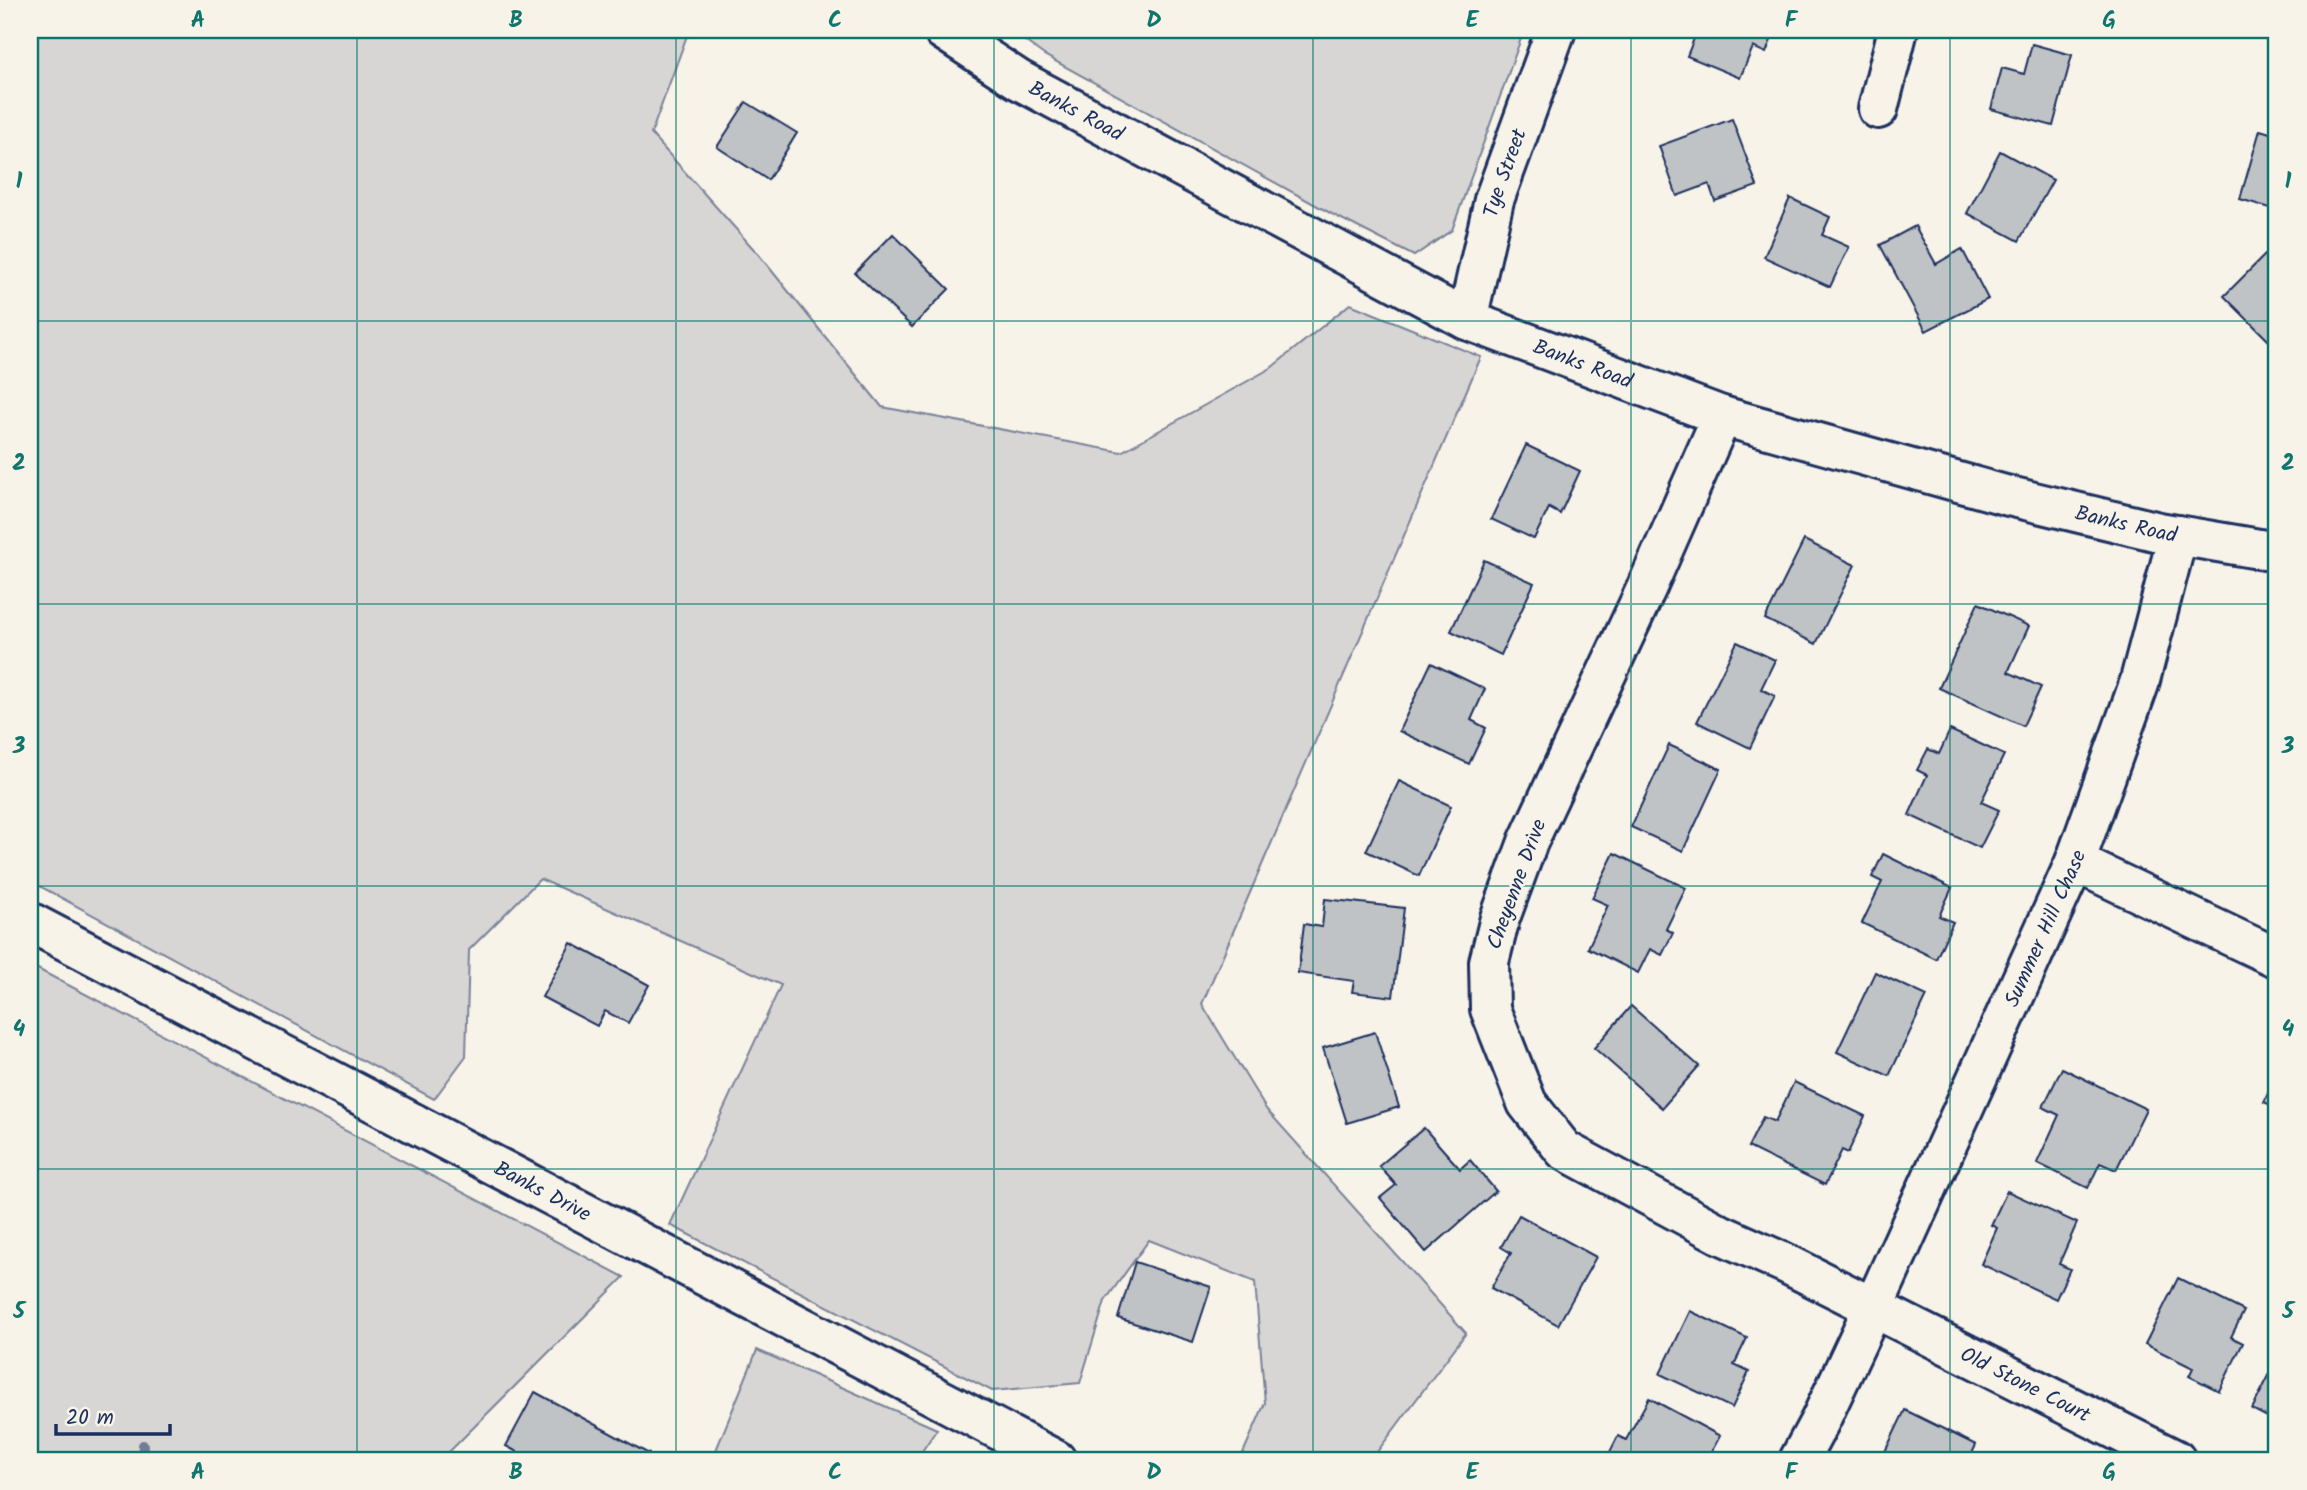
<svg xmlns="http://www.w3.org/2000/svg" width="2307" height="1490" viewBox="0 0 2307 1490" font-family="Kalam,sans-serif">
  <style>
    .green { fill: #d7d6d4; stroke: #798299; stroke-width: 2 }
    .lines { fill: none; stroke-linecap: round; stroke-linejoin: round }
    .stream { stroke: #727c95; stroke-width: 10 }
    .building { fill: #c0c3c5; stroke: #1b2f5e; stroke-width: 2 }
    .minor-casing { stroke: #1b2f5e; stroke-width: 44 }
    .minor { stroke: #f7f3e8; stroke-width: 38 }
    .grid { fill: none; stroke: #0f766e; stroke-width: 2; stroke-opacity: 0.55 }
    .labels { text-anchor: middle; stroke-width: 5; stroke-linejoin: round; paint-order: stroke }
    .street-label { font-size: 21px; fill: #1b2f5e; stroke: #f7f3e8 }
    .neatline { fill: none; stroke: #0f766e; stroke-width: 2.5 }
    .grid-label { font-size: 23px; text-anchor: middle; font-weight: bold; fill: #0f766e }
  </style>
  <rect width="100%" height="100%" fill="#f7f3e8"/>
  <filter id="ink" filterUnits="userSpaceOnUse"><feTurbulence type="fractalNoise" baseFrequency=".0143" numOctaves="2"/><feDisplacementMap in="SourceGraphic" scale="14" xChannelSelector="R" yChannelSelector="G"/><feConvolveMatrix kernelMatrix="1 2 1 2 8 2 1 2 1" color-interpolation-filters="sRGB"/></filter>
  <g filter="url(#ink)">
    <!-- green -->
    <g class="green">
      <path d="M30,30H689L651,134L759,255L882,407L1121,452L1271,368L1350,304L1481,357L1202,1004L1266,1109L1466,1333L1371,1460H1240L1265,1403L1255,1282L1149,1240L1105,1301L1080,1383L992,1391L670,1225L781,985L540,879L469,950L466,1056L434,1099L30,881Z"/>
      <path d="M1010,30H1524L1452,230L1414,256L1332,214L1044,55Z"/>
      <path d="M30,965L624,1277L441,1460H30Z"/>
      <path d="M757,1350L937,1429L916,1460H712Z"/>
    </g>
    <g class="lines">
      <!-- stream -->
      <path class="stream" d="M142,1460L143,1445"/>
    </g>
    <!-- building -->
    <g class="building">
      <path d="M1680,30H1775L1766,53L1753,47L1740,78L1687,56L1695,36Z"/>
      <path d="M2032,44L2072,55L2053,126L1991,109L2002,68L2024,74Z"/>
      <path d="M746,102L797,133L768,180L717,147Z"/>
      <path d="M1732,119L1757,186L1715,201L1709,184L1677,196L1659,146Z"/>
      <path d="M2260,130L2277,135V210L2240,199Z"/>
      <path d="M2000,151L2053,180L2019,241L1967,213Z"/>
      <path d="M1790,198L1830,217L1822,235L1849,247L1830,287L1764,257Z"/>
      <path d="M1915,226L1936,264L1962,249L1988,299L1926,331L1880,245Z"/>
      <path d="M893,234L949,289L912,327L855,273Z"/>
      <path d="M2268,252L2277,261V349L2224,296Z"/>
      <path d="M1526,445L1580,471L1560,514L1549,508L1534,539L1491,519Z"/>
      <path d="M1804,540L1855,565L1816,644L1765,619Z"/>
      <path d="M1484,560L1534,583L1501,655L1451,631Z"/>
      <path d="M1978,603L2029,626L2008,672L2041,687L2023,726L1939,688Z"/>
      <path d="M1737,642L1775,660L1761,689L1775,696L1750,748L1697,722Z"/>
      <path d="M1431,663L1485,689L1471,720L1486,728L1469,764L1399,731Z"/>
      <path d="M1950,730L2004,755L1981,802L1999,810L1980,848L1909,815L1927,775L1917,770L1928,749L1939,754Z"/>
      <path d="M1669,745L1721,769L1683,851L1631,827Z"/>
      <path d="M1399,781L1451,806L1419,876L1366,851Z"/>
      <path d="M1614,853L1686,888L1666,929L1673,933L1662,955L1650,949L1638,973L1588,948L1608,905L1592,898Z"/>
      <path d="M1883,854L1952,888L1939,916L1953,922L1936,959L1862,923L1882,882L1872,877Z"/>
      <path d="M1325,899L1404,908L1393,997L1352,992L1354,981L1298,973L1304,924L1322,927Z"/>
      <path d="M571,943L649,985L628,1023L605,1011L597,1026L542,997Z"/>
      <path d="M1875,972L1927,996L1889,1076L1837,1052Z"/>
      <path d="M1631,1006L1699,1066L1662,1108L1594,1048Z"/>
      <path d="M1375,1032L1399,1107L1347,1123L1323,1048Z"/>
      <path d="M2062,1068L2146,1109L2116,1170L2100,1163L2088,1188L2037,1163L2059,1115L2043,1107Z"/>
      <path d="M2277,1074V1108L2264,1102Z"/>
      <path d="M1794,1082L1865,1116L1848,1153L1842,1150L1825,1185L1748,1147L1763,1117L1775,1122Z"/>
      <path d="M1424,1128L1460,1169L1470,1160L1496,1191L1426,1252L1380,1198L1396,1185L1379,1166Z"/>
      <path d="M2007,1191L2077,1223L2059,1264L2070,1269L2056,1299L1981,1264L1997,1228L1991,1225Z"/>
      <path d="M1519,1215L1596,1257L1558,1325L1491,1288L1511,1253L1501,1247Z"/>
      <path d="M1135,1262L1211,1287L1193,1342L1118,1318Z"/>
      <path d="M2178,1278L2244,1311L2231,1337L2243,1343L2219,1391L2189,1376L2193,1368L2145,1344Z"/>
      <path d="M1690,1311L1747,1338L1734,1365L1749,1372L1732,1408L1660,1374Z"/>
      <path d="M2277,1360V1422L2252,1409Z"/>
      <path d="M535,1392L649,1454L646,1460H532L506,1446Z"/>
      <path d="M1649,1398L1720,1436L1707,1460H1611L1607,1458L1618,1436L1626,1440Z"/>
      <path d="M1905,1410L1976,1445L1969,1460H1885L1882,1458Z"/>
    </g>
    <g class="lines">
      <!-- minor casing -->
      <g class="minor-casing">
        <g id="minor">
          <path id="s1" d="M943,30L1019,80L1467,320L1722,416L2005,495L2159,532L2277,552"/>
          <path d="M1878,109L1898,30"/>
          <path id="s2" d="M1467,320L1494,200L1556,30"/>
          <path id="s3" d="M1722,416L1646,589L1528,842L1500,918L1489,962L1490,1009L1527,1103L1564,1150L1720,1234L1789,1265L2176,1460"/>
          <path d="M2075,862L2277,958"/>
          <path id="s4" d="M30,922L1056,1460"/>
          <path id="s5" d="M1799,1460L1820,1421L1873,1308L2075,862L2139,684L2178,535"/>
        </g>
      </g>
      <!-- minor -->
      <use href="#minor" class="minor"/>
    </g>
  </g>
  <!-- grid -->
  <path class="grid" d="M357,30V1460M676,30V1460M994,30V1460M1313,30V1460M1631,30V1460M1950,30V1460M30,321H2277M30,604H2277M30,886H2277M30,1169H2277"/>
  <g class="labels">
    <!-- street labels -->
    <g class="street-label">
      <text dy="7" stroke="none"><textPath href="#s1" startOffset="156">Banks Road</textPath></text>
      <text dy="7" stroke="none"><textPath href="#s2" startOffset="152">Tye Street</textPath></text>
      <text dy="7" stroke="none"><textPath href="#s1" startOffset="723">Banks Road</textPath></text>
      <text dy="7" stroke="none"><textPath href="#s1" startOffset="1290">Banks Road</textPath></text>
      <text transform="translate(1516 884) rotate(-70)" y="7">Cheyenne Drive</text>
      <text dy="7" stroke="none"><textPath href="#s5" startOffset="586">Summer Hill Chase</textPath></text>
      <text dy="7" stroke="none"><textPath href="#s4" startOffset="579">Banks Drive</textPath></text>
      <text dy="7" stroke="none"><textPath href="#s3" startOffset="1320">Old Stone Court</textPath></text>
    </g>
  </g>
  <!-- margin -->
  <rect width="2307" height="1490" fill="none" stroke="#f7f3e8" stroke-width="77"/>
  <!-- scale -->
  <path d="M56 1424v10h114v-10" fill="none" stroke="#1b2f5e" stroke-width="3.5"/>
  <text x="66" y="1424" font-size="21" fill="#1b2f5e" stroke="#f7f3e8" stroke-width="5" paint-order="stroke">20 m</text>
  <rect x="38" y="38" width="2230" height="1414" class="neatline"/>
  <g class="grid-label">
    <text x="198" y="27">A</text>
    <text x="516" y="27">B</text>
    <text x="835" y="27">C</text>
    <text x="1154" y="27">D</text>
    <text x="1472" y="27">E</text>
    <text x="1791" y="27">F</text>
    <text x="2109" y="27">G</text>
    <text x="19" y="188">1</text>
    <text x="2288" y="188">1</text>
    <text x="19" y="470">2</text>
    <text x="2288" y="470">2</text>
    <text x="19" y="753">3</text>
    <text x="2288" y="753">3</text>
    <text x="19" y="1036">4</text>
    <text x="2288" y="1036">4</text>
    <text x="19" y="1318">5</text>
    <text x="2288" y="1318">5</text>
    <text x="198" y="1479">A</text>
    <text x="516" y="1479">B</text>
    <text x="835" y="1479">C</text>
    <text x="1154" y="1479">D</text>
    <text x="1472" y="1479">E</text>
    <text x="1791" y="1479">F</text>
    <text x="2109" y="1479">G</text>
  </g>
</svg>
